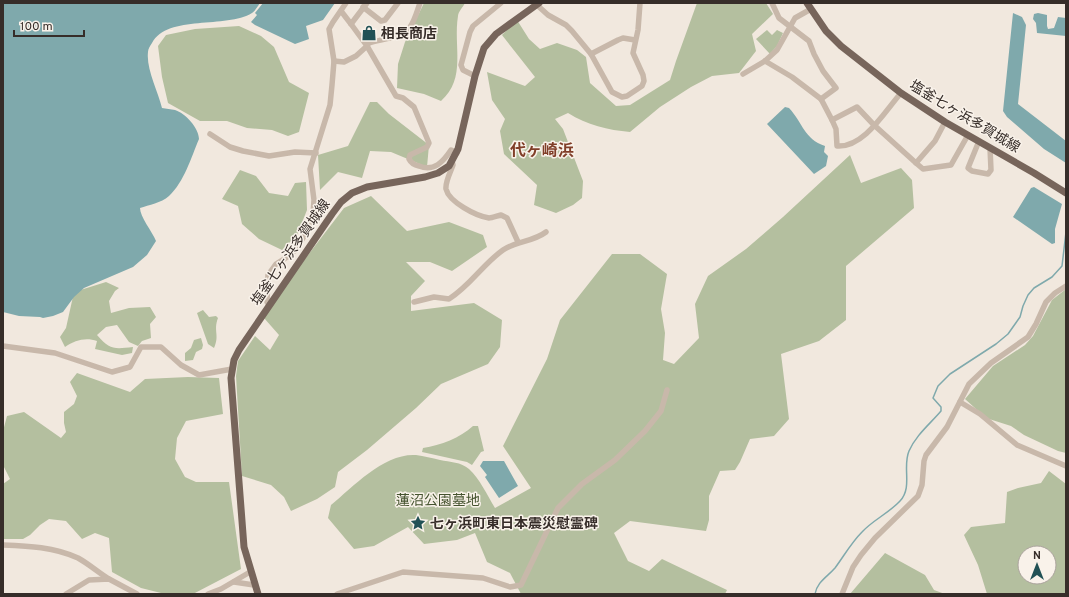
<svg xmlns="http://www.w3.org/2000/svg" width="1069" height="597" viewBox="0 0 1069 597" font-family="Overpass,'Noto Sans JP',sans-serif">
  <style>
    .green { fill: #b4bf9f; fill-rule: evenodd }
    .water { fill: #7fa9ac }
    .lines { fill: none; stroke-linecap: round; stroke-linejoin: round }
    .stream { stroke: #7fa9ac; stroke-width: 1.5 }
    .minor { stroke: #c8b8aa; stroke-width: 5.5 }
    .major { stroke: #77655b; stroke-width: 7 }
    .labels { text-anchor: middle; stroke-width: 3; stroke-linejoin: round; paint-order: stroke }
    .poi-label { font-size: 14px; font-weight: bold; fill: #362d29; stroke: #f9f2ea; text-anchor: start }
    .street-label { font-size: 14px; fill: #362d29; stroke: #f9f2ea }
    .park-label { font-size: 14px; fill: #45532f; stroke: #f9f2ea }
    .quarter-label { font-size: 16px; font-weight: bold; fill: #803e28; stroke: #f9f2ea }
  </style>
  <rect width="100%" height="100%" fill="#f1e8de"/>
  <!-- green -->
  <g class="green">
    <path d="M424,3H465C463,7 458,12 458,16C453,46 467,78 441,101L424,94L397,88L398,64L405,42Z"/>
    <path d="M697,3H766L773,14L752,34L756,51L739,73L712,76L691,87L660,107L630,132C608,130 587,125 568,113L555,119L563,129L583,181L582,198L573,205L556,213L534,205L537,185L504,154L500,131L505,119L492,100L487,72L525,86L535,77L502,35L517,20L529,39L540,49L557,43L577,50L586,57L590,83L616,106L630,105L670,80L676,61Z"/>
    <path d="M239,26L261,36L274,47L289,82L309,93L299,132L288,136L272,130L247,128L227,121H200L168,103L162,77L158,46L166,35L195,29Z"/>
    <path d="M767,30L772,35L777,30L783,33L777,46L770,54L756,39Z"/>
    <path d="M370,102H377L389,114L429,145L427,167L391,152L370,151L362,178L338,172L320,190L318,155L348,146Z"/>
    <path d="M850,155L861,183L901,168L912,180L914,208L846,266V320L819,341L781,354L789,419L774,436L750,439L740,462L735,470L720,471L709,496V520L706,531L630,521L614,533L628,561L649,571L662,559L727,590L725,594H521L510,573L487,562L475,533L457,540L424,544L408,527L374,546L354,549L328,518L331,505C354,486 384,453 416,455C424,456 432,458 440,460C450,462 461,462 469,469C480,479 487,495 495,508L531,488L503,446L547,359L560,320L612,254H640L667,274L661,309L665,333L663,360L674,364L699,338L695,304L708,276L746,249L783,217Z"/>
    <path d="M240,170L256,176L269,193L288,196L295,183L306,182L307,210L297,235L282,250L259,239L242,224L238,206L222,199Z"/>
    <path d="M371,196L407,231L449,222L483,235L487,247L452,271L430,262H406L425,281L411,296V311L474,303L502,320L500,347L488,364L441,384L416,408L367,450L338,472L335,487L317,499L291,511L284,497L271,485L242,476L236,376L238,361L255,336L270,350L279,335L264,318L285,285L344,208Z"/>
    <path d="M106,282L119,288L115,291L109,301L111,313L129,308L150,307L156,317L150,324L151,338L142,341L138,346L129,342L117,325L106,327L97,335C110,350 114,349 133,347L132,353L122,355L95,349L97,341C86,337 75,340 65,347L60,337L66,328L74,292Z"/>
    <path d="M1066,289V453L1058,451L1024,435L1011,426L986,418L965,399L993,366L1025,345L1033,336L1052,300Z"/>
    <path d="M203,310L209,317L216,316L218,318C213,331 220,335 214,348L208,344L197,313Z"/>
    <path d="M201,338L203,345L202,349L196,352L193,360L185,361V353L191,348L194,340Z"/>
    <path d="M77,373L130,392L145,379L188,377L219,378L223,414L186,421L177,438L175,459L185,477L196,482H229L241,569L193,594H165L141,588L112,572L109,538L95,533L82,539L66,521L49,519L40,525L30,535L23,539H3V484L10,479L3,465V431L7,416L24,412L61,438L66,432L64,423V412L74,404L77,396L70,382Z"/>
    <path d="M473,426H478L484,451L481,452L472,465L467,462L422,452L423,448C441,445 460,438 473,426Z"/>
    <path d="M1049,471L1066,484V594H987L978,565L964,535L971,527L1005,523L1007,492L1018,488L1041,483ZM1025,553H1049V577H1025Z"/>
    <path d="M885,553L925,575L934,590L945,594H850Z"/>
  </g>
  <!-- water -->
  <g class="water">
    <path d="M3,3H260C258,6 255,11 252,13C226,29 168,14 152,43C150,46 148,49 148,52C146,69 158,91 162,108C166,109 171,109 175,110C185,113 199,128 199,139C191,158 184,182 169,196C161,203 149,205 140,208C140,217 152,231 156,241L147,255L133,267L84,288L74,297L63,312L53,316L43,318L40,317L19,316L3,312Z"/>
    <path d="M263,3H335L323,20L306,26L309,39L295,44L255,25L251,22L257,15L255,13Z"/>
    <path d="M1013,13L1022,17L1026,25L1018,104L1066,141V163L1044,149L1007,117L1003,111Z"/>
    <path d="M1038,13L1047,15V26L1048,29L1054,28L1058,17L1066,18V36L1037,33L1036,23L1033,19L1034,14Z"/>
    <path d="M785,107L789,108C803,123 804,139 825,146L824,152L828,156L826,166L814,174L767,124Z"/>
    <path d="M1034,187L1062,204L1055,229V243L1052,244L1013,217L1031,188Z"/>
    <path d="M483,461H504L518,486L499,498L485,477L487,475L480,466Z"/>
  </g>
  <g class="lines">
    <!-- stream -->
    <path class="stream" d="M815,594C817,582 827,577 835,568C844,556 851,543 862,532C873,520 889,513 900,501C913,487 902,467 909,451C916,435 930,424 941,411V407L933,398L938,386L950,374L996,344L1008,334L1020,317L1023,306L1028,295L1034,288L1052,277L1062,266L1066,232"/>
    <!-- minor -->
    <g class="minor">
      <path d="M772,3L779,18L809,41L814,54L823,71L836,88L821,99"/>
      <path d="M537,5L548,15L566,25L572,31L591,54L612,92L622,97L627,96L642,86L644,81L643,75L633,53L638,30L640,3"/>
      <path d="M363,7L381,21L385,20L398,3"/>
      <path d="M341,11L351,24L367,46L369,43C381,39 402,38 410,27C415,20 417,11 420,3"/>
      <path d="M351,24L367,3"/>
      <path d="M591,54L618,40L623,38L635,40"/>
      <path d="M334,61L344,62L356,56L367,46L396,96L403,98L414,107L429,143L427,147L410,155L409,159C411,163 414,165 419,166C434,172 443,162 451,150L457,153"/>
      <path d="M765,61L792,77L821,99L832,120L836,129L837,146C864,148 885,111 901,93"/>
      <path d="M743,74L765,61L777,50L795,18L811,9"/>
      <path d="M475,76L463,70L461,65L470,32L473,26L501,3"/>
      <path d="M832,120L857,107L874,125L916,163L935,141L945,122"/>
      <path d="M210,134L230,147L243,151L269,156L295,152L316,153"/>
      <path d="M979,141L968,168L972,171L988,174L991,170L990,148"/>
      <path d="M452,161L453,165C451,171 445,182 446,189C449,202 476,216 489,218C492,218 497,216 501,215L507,218L518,242"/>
      <path d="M916,163L923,169L951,165L968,135"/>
      <path d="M414,302L434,297L449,299C470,286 483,264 503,250C516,241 533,242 546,232"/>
      <path d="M269,305L267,302L268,275L276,264L289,256L296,249L308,230L311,222L313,215L314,200L310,169L330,105L332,85L334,61L329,29L333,22L346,3"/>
      <path d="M3,346L55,353L112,372L130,367L141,347H161L181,365L199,375L232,369"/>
      <path d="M960,402L980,414L1017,445L1066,466"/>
      <path d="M3,545C29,546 54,547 78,558C89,564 99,573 109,579"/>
      <path d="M234,582L254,585"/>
      <path d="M66,594L89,580L109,579L137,594"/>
      <path d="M208,594L221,589L250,572"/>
      <path d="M337,594L403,572L483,578L510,587L521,585L558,508L582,484L615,460L645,431L661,411L667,390"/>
      <path d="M842,594L853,567L861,555L875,538L918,496L922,485L924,461L926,455L947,427L969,384L991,363L1028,337L1036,324L1046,302L1055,293L1066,286"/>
    </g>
    <!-- major -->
    <g class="major">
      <path d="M807,3L826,31L841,46L901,93L945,122L1034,173L1066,193"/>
      <path d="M258,594L244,547L231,378L234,360L239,350L332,214L341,202L352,193L367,187L425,177L438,173L449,166L458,149L475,76L484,48L496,34L539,3"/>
    </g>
  </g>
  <!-- icons -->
  <defs>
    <g id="shop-bare" transform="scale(1.2)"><path d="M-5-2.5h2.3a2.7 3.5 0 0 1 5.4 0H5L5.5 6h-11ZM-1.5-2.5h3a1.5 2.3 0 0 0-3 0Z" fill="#215155" stroke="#f9f2ea" stroke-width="2.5" paint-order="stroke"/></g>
    <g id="sight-bare" transform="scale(1.2)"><path d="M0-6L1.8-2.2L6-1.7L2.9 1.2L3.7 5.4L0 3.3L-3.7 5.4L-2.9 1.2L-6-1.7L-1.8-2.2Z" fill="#215155" stroke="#f9f2ea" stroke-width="2.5" paint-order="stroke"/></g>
  </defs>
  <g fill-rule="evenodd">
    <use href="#shop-bare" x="369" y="33"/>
    <use href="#sight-bare" x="418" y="523"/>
  </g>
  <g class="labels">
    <!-- poi labels -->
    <g class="poi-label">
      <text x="381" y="38">相長商店</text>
      <text x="430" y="528">七ヶ浜町東日本震災慰霊碑</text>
    </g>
    <!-- street labels -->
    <g class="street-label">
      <text transform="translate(965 116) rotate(31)" y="5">塩釜七ヶ浜多賀城線</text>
      <text transform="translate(290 252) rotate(-55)" y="5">塩釜七ヶ浜多賀城線</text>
    </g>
    <!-- park labels -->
    <g class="park-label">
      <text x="438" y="505">蓮沼公園墓地</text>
    </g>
    <!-- quarter labels -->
    <g class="quarter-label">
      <text x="542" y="156">代ヶ崎浜</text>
    </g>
  </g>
  <!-- border -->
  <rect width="1069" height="597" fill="none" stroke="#362d29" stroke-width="8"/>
  <!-- north arrow -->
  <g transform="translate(1037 565)"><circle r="19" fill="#f9f2ea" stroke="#aba39d"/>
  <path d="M0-3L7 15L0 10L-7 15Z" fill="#215155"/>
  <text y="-6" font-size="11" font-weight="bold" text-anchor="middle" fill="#362d29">N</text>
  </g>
  <!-- scale -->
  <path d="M14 30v6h70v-6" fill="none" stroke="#362d29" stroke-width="2"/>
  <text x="20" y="30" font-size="12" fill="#362d29" stroke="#f9f2ea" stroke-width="3" paint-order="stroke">100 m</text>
</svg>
